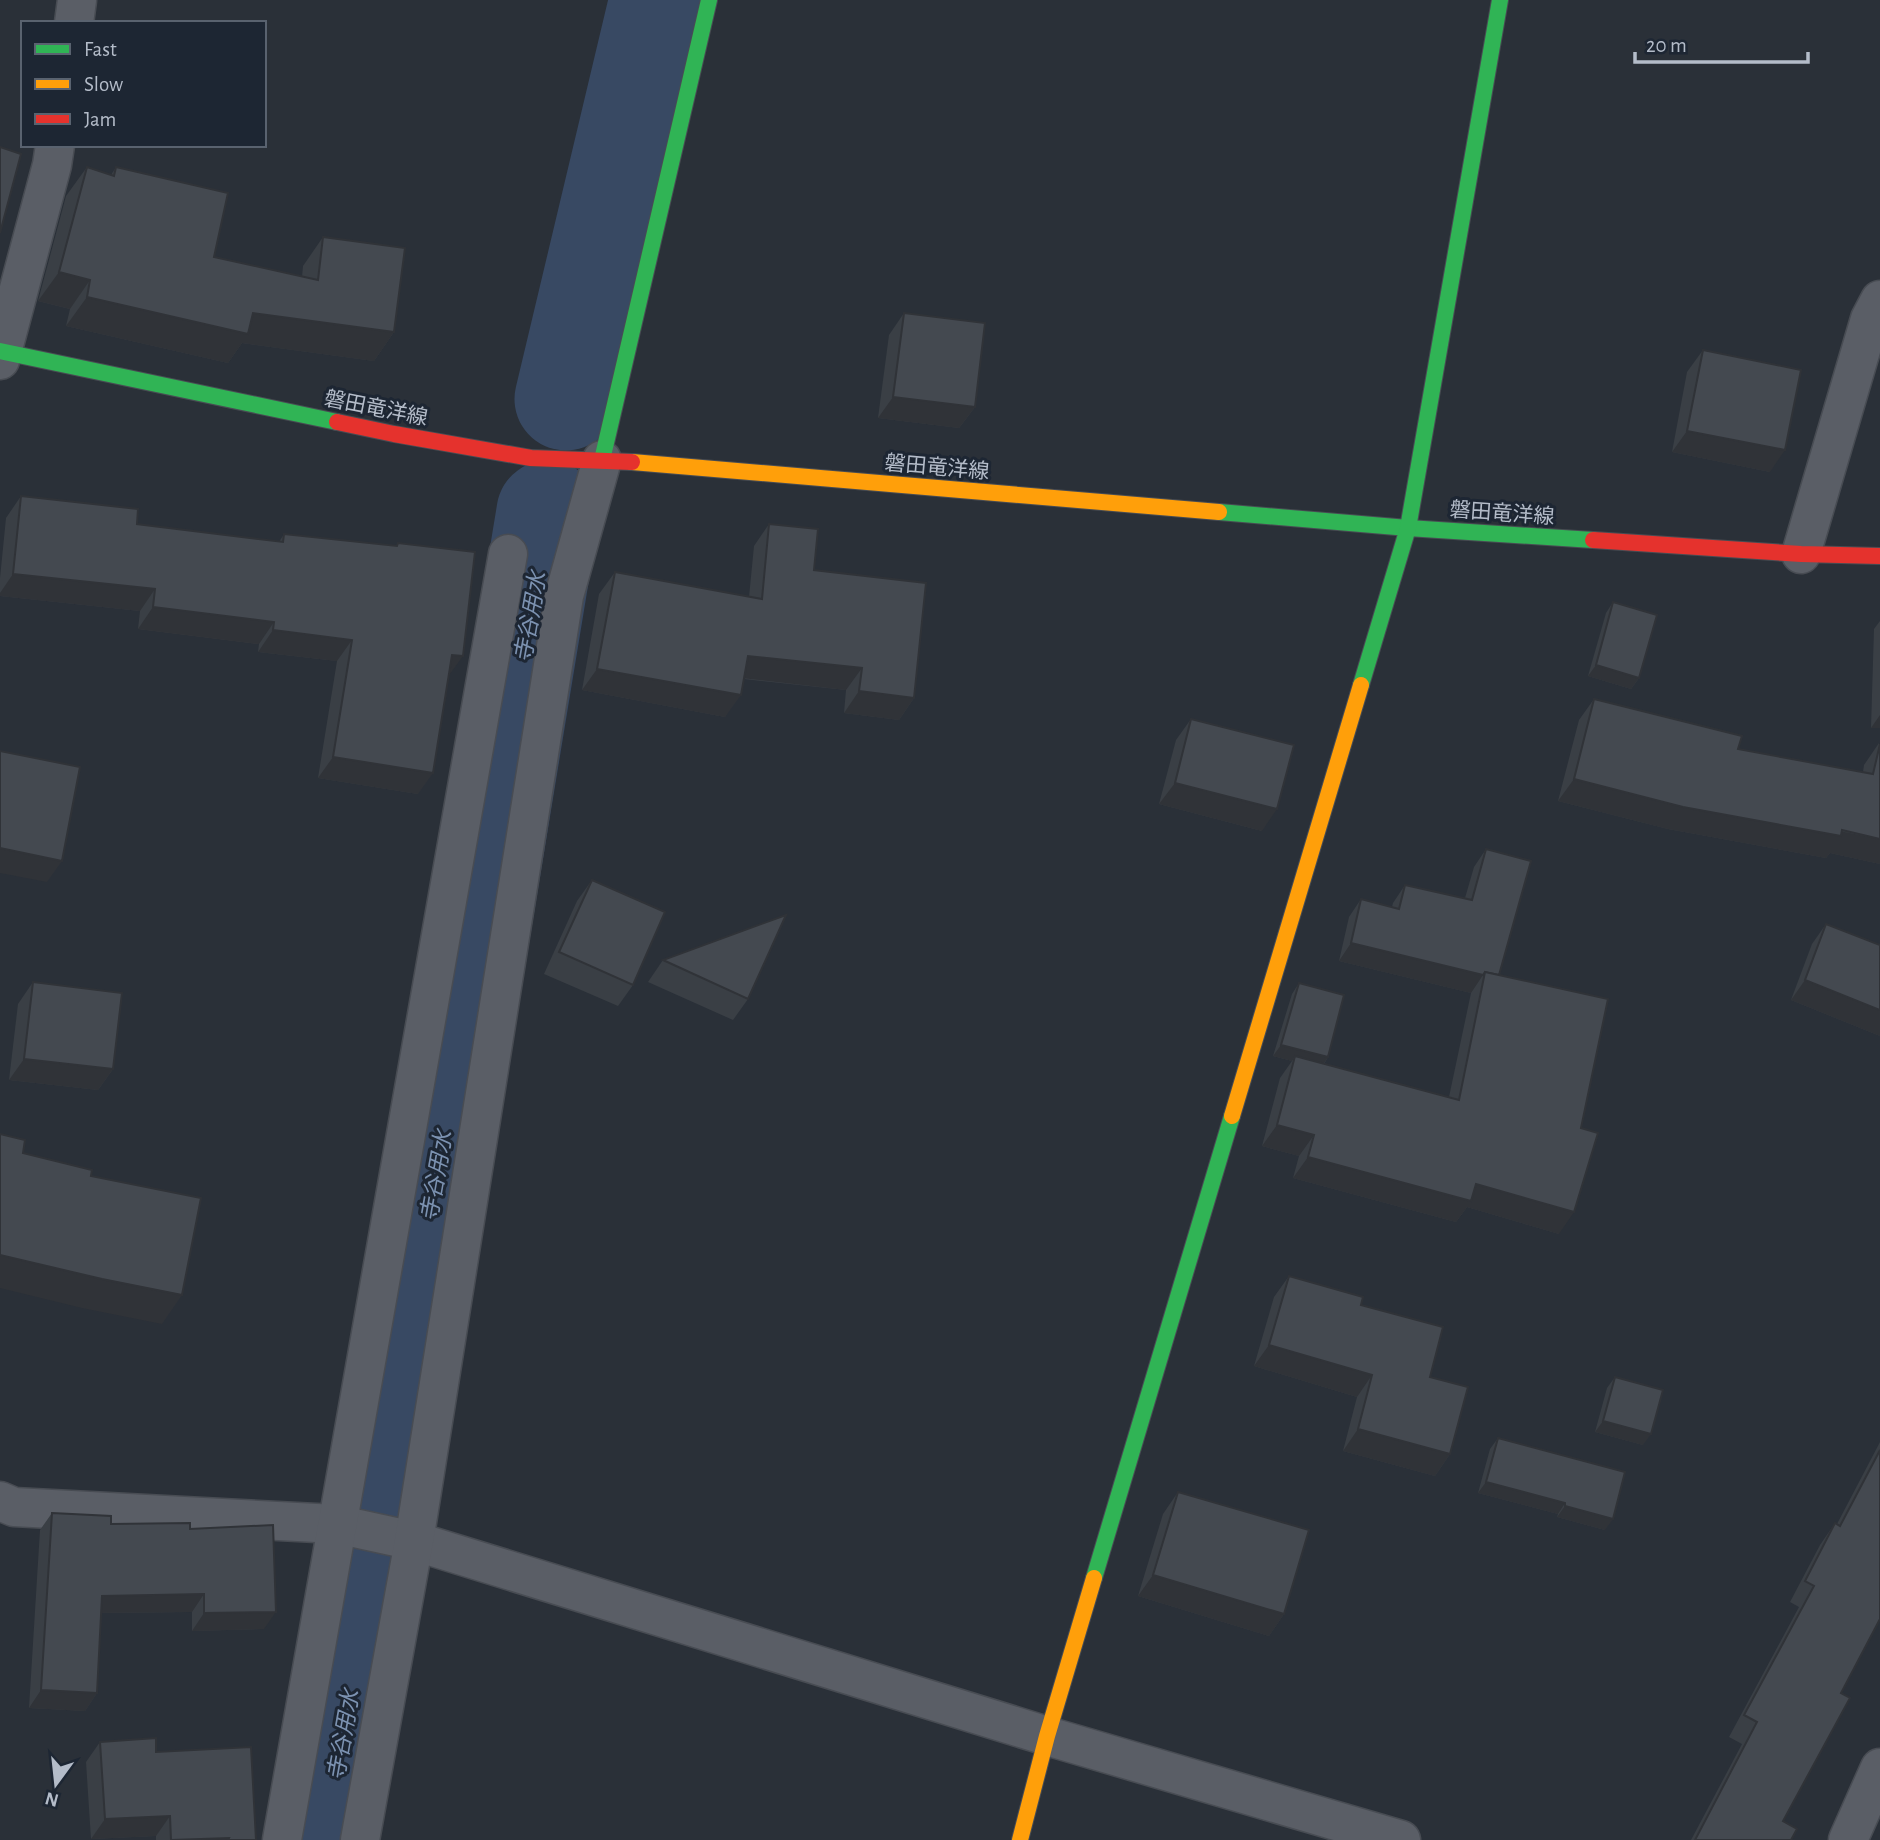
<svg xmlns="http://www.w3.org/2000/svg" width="1880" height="1840" viewBox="0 0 1880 1840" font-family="'Alegreya Sans','Noto Sans JP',sans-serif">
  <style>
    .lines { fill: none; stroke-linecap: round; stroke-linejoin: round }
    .river { stroke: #384963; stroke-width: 103 }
    .street-casing { stroke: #484c53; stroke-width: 41 }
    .fast-casing { stroke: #484c53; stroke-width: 18 }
    .slow-casing { stroke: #484c53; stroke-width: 18 }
    .jam-casing { stroke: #484c53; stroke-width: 18 }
    .street { stroke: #5a5e66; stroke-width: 38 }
    .fast { stroke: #30b455; stroke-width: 16 }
    .slow { stroke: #ff9f0a; stroke-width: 16 }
    .jam { stroke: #e5322d; stroke-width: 16 }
    .wall { fill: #3a3f45 }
    .shaded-wall { fill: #303338 }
    .building { fill: #444950; stroke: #303338; stroke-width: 2 }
    .labels { text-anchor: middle; stroke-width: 6; stroke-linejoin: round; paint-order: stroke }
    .street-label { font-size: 21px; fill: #b4bcc9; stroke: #1d2633 }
    .water-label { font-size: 23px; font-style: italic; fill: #7c92b1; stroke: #1d2633 }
  </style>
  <rect width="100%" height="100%" fill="#2a3038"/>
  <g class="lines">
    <!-- river -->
    <g class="river">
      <path d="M566,399L661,0"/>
      <path d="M325,1840L367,1610L548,512"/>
    </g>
    <!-- street casing -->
    <g class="street-casing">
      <g id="street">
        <path d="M74,23L77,0"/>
        <path d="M0,360L52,165L55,145"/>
        <path d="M1801,554L1870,319L1880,300"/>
        <path d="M0,1501L14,1507L336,1524L414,1541L1047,1736L1401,1840"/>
        <path d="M282,1840L508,554"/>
        <path d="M360,1840L414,1541L564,596L602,460"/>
        <path d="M1848,1840L1880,1768"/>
      </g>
    </g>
    <!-- fast casing -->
    <g class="fast-casing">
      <g id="fast">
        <path d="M0,351L337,422"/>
        <path d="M602,460L709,0"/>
        <path d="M1219,512L1408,528L1593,540"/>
        <path d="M1361,685L1408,528L1500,0"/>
        <path d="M1094,1578L1232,1116"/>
      </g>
    </g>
    <!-- slow casing -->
    <g class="slow-casing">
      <g id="slow">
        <path d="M632,462L1219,512"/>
        <path d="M1232,1116L1361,685"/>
        <path d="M1020,1840L1047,1736L1094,1578"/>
      </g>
    </g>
    <!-- jam casing -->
    <g class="jam-casing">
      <g id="jam">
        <path d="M337,422L394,434L531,458L632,462"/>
        <path d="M1593,540L1801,554L1880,556"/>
      </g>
    </g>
    <!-- street -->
    <use href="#street" class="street"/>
    <!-- fast -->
    <use href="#fast" class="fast"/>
    <!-- slow -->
    <use href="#slow" class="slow"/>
    <!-- jam -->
    <use href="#jam" class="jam"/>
  </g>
  <!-- wall -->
  <g class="wall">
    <path d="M87,167L111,175L116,167L214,257L302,277L303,266L323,237L394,332L374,361L242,343L228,363L66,326L70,309L38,301L66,196Z"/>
    <path d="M904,313L975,407L959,428L878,418L889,335Z"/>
    <path d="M1703,350L1770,472L1672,452L1687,372Z"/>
    <path d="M21,496L137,524L279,542L284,534L396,546L398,543L449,676L418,794L318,778L337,661L258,652L259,644L138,629L140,611L0,596V578L6,518Z"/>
    <path d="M769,524L814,570L914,698L899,720L844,713L846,690L744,679L725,717L582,690L599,594L615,572L749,597L754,546Z"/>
    <path d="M1613,602L1639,678L1631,689L1588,676L1606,613Z"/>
    <path d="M1880,621V728H1871L1874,629Z"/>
    <path d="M1594,699L1738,749L1863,772L1864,765L1879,743L1880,864L1830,853L1826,858L1668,829L1558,801L1579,720Z"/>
    <path d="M1191,719L1262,831L1159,804L1176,740Z"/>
    <path d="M1486,849L1499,975L1559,1234L1467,1207L1456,1222L1293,1178L1299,1156L1262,1146L1280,1078L1292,1061L1273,1056L1292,994L1299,983L1328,1057L1324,1064L1449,1097L1471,993L1339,961L1349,917L1361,899L1392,907L1393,903L1405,885L1465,898L1474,867Z"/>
    <path d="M592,880L633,985L618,1006L544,974L577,901Z"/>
    <path d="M1826,924L1880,945V1036L1791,1000L1812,944Z"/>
    <path d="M663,960L748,999L733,1020L648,982Z"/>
    <path d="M33,982L113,1069L98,1090L9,1080L18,1004Z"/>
    <path d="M1289,1276L1361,1305L1430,1377L1450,1454L1435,1476L1343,1451L1357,1397L1254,1366L1274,1297Z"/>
    <path d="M1615,1377L1643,1445L1595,1432L1607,1388Z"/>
    <path d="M1498,1438L1605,1530L1557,1517L1558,1514L1478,1493L1490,1449Z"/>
    <path d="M1880,1442V1619L1841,1693L1783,1821L1791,1840H1691L1742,1744L1729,1737L1799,1607L1790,1602L1820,1545L1835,1523L1837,1524Z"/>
    <path d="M1178,1492L1284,1614L1269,1636L1138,1596L1163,1514Z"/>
    <path d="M52,1513L111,1524L190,1529L264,1629L192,1631V1612L101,1613L97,1693L85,1711L29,1708L40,1530Z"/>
    <path d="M100,1742L156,1752L256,1840H156V1836L91,1839L86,1762Z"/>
  </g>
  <!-- shaded-wall -->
  <g class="shaded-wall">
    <path d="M59,272L90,280L70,309L38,301Z"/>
    <path d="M87,297L253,313L394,332L374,361L242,343L228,363L66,326Z"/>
    <path d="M893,397L975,407L959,428L878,418Z"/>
    <path d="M1687,431L1785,450L1770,472L1672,452Z"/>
    <path d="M13,574L155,589L140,611L0,596V593Z"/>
    <path d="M153,607L274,622L259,644L138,629Z"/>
    <path d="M273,630L352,640L337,661L258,652Z"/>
    <path d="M452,655L463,656L447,678Z"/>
    <path d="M748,656L862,668L846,690L733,677Z"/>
    <path d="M1596,665L1639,678L1631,689L1588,676Z"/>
    <path d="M597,669L741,695L725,717L582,690Z"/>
    <path d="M859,691L914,698L899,720L844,713Z"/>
    <path d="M1880,715V728H1871Z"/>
    <path d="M333,757L433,773L418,794L318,778Z"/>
    <path d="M1574,779L1880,839V864L1830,853L1826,858L1668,829L1558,801Z"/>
    <path d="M1175,783L1277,809L1262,831L1159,804Z"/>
    <path d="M0,848L62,861L47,882L0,873Z"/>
    <path d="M1351,943L1483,975L1471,993L1339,961Z"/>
    <path d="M1805,980L1880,1010V1036L1791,1000Z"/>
    <path d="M1281,1045L1328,1057L1321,1068L1295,1056L1292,1061L1273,1056Z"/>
    <path d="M24,1059L113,1069L98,1090L9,1080Z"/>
    <path d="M1277,1125L1314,1135L1299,1156L1262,1146Z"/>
    <path d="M1308,1157L1476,1184L1574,1212L1559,1234L1467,1207L1456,1222L1293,1178Z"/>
    <path d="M0,1255L182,1295L162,1324L82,1308L0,1288Z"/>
    <path d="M1269,1345L1372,1375L1357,1397L1254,1366Z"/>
    <path d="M1603,1421L1651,1434L1643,1445L1595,1432Z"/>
    <path d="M1358,1429L1450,1454L1435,1476L1343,1451Z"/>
    <path d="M1486,1482L1565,1503L1558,1514L1478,1493Z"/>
    <path d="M1565,1506L1613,1519L1605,1530L1557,1517Z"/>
    <path d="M1153,1575L1284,1614L1269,1636L1138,1596Z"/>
    <path d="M204,1594L192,1612L90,1613L102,1596Z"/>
    <path d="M276,1612L264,1629L192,1631L204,1613Z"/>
    <path d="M41,1690L97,1693L85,1711L29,1708Z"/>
    <path d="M170,1816L156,1836L91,1839L105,1819Z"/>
    <path d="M229,1838L227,1840H188Z"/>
  </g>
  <!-- building -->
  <g class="building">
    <path d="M0,147L21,154L0,233Z"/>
    <path d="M87,167L114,176L116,167L228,193L214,257L318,280L323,237L405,248L394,332L253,313L248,334L87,297L90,280L59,272Z"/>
    <path d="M904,313L985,323L975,407L893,397Z"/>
    <path d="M1703,350L1801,370L1785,450L1687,431Z"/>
    <path d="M21,496L138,509L137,524L283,542L284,534L397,546L398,543L475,552L463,656L452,655L433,773L333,757L352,640L273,630L274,622L153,607L155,589L13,574Z"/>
    <path d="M769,524L818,529L814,570L926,583L914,698L859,691L862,668L748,656L741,695L597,669L615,572L762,599Z"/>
    <path d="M1613,602L1657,615L1639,678L1596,665Z"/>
    <path d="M1594,699L1742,736L1738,749L1873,774L1880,744V839L1842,830L1841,836L1683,807L1574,779Z"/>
    <path d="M1191,719L1294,745L1277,809L1175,783Z"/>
    <path d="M0,751L80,767L62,861L0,848Z"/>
    <path d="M1486,849L1531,861L1499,975L1485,972L1483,975L1351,943L1361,899L1399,909L1405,885L1472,900Z"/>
    <path d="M592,880L665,912L633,985L559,952Z"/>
    <path d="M786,915L748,999L663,960Z"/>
    <path d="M1826,924L1880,945V1010L1805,980Z"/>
    <path d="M1485,972L1608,999L1581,1128L1598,1133L1574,1212L1476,1184L1471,1201L1308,1157L1314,1135L1277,1125L1295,1056L1459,1100Z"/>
    <path d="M33,982L122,993L113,1069L24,1059Z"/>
    <path d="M1299,983L1344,995L1328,1057L1281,1045Z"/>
    <path d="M0,1134L25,1140L23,1153L92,1170L91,1176L201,1198L182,1295L102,1279L0,1255Z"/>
    <path d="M1289,1276L1363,1297L1361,1305L1443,1327L1430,1377L1468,1387L1450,1454L1358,1429L1372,1375L1269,1345Z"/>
    <path d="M1615,1377L1663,1390L1651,1434L1603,1421Z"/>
    <path d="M1498,1438L1625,1472L1613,1519L1565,1506V1503L1486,1482Z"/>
    <path d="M1880,1450V1619L1841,1693L1850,1698L1783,1821L1797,1829L1791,1840H1695L1757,1722L1744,1715L1814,1586L1805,1581L1835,1523L1840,1526Z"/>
    <path d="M1178,1492L1309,1530L1284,1614L1153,1575Z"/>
    <path d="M52,1513L111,1516V1524L190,1523V1529L273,1525L276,1612L204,1613V1594L102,1596L97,1693L41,1690Z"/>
    <path d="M156,1738V1752L251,1747L256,1840H228L229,1838L171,1840L170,1816L105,1819L100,1742Z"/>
  </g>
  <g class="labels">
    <!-- street labels -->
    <g class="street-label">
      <text transform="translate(376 408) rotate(11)" y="7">磐田竜洋線</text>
      <text transform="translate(937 467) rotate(5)" y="7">磐田竜洋線</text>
      <text transform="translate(1502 513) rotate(4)" y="7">磐田竜洋線</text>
    </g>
    <!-- water labels -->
    <g class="water-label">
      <text transform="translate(530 617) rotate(-80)" y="8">寺谷用水</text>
      <text transform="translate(436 1176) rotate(-80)" y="8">寺谷用水</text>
      <text transform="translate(343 1735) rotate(-80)" y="8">寺谷用水</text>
    </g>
  </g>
  <!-- legend -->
  <rect x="21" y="21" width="245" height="126" fill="#1d2633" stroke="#59626f" stroke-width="2"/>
  <rect x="35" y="44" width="35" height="10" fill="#30b455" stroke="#59626f" stroke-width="2"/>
  <text x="84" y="56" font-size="21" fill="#b4bcc9">Fast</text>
  <rect x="35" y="79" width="35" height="10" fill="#ff9f0a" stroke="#59626f" stroke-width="2"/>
  <text x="84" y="91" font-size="21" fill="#b4bcc9">Slow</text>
  <rect x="35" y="114" width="35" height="10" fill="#e5322d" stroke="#59626f" stroke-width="2"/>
  <text x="84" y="126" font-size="21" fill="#b4bcc9">Jam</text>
  <!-- north arrow -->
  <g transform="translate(56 1784) rotate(195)" stroke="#1d2633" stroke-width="5" paint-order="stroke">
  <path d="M0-5L12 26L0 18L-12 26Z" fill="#b4bcc9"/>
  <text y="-10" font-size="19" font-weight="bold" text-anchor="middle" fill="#b4bcc9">N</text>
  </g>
  <!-- scale -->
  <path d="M1635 52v10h173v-10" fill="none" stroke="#b4bcc9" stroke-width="3.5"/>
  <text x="1646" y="52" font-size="21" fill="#b4bcc9" stroke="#1d2633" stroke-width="5" paint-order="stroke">20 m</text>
</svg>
